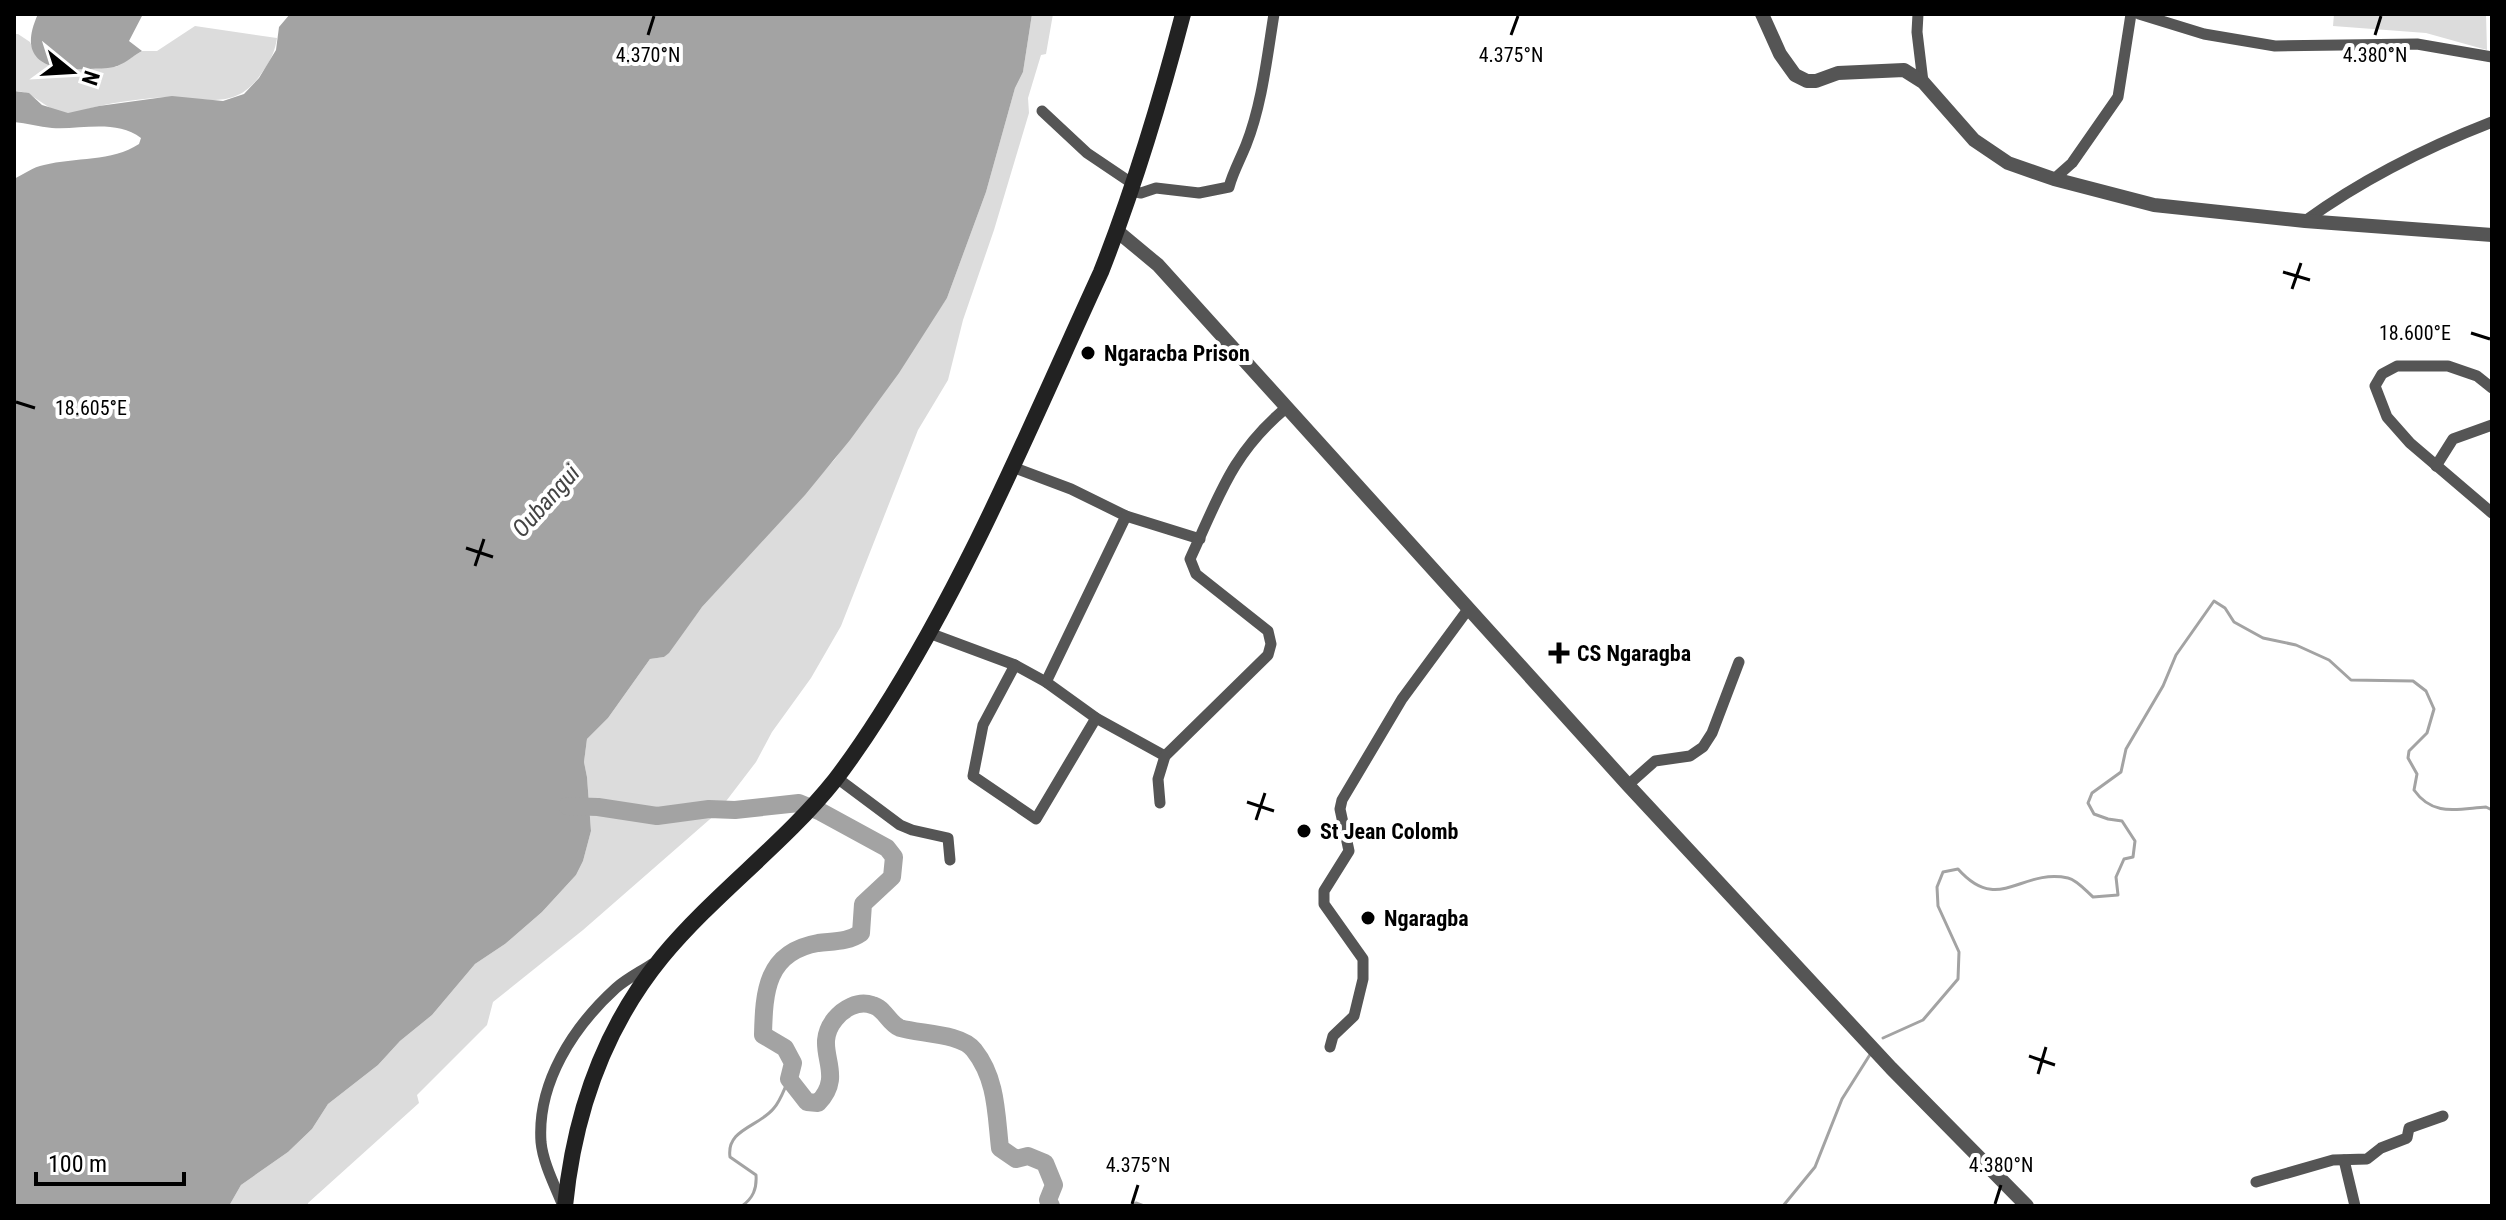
<svg xmlns="http://www.w3.org/2000/svg" width="2506" height="1220" viewBox="0 0 2506 1220" font-family="'Roboto Condensed',sans-serif">
  <style>
    .green { fill: #dcdcdc }
    .water { fill: #a3a3a3 }
    .lines { fill: none; stroke-linecap: round; stroke-linejoin: round }
    .stream { stroke: #a3a3a3; stroke-width: 3 }
    .river { stroke: #a3a3a3; stroke-width: 18 }
    .minor { stroke: #555; stroke-width: 11 }
    .tertiary { stroke: #555; stroke-width: 14 }
    .secondary { stroke: #222; stroke-width: 16 }
    .ticks { fill: none; stroke: #000; stroke-width: 3 }
    .poi-dot { fill: #000; stroke: #fff; stroke-width: 3 }
    .labels { text-anchor: middle; stroke-width: 8; stroke-linejoin: round; paint-order: stroke }
    .poi-label { font-size: 22px; font-weight: bold; fill: #000; stroke: #fff; text-anchor: start }
    .water-label { font-size: 24px; font-style: italic; fill: #444; stroke: #fff }
    .ticks-label { font-size: 20px; text-anchor: middle; fill: #000; stroke: #fff; stroke-width: 8; stroke-linejoin: round; paint-order: stroke }
  </style>
  <rect width="100%" height="100%" fill="#fff"/>
  <!-- green -->
  <g class="green">
    <path d="M1032,14H1053L1046,54L1041,55L1028,98L1029,113L994,230L963,320L948,380L918,430L841,626L811,678L772,732L756,762L717,813L583,930L493,1002L487,1025L417,1095L419,1103L308,1203V1206H229L241,1185L288,1152L312,1129L328,1104L378,1065L400,1041L432,1015L475,964L505,944L542,912L576,875L583,861L591,831L587,777L584,762L587,739L608,718L650,659L664,657L702,607L835,459L947,298L986,192L1015,88L1023,72Z"/>
    <path d="M2334,14H2486L2487,50L2426,33L2333,26Z"/>
    <path d="M195,26L277,38C275,51 271,60 263,71C234,117 198,93 153,98C135,100 117,102 99,106C89,108 79,113 69,113C47,114 35,90 14,91V34H18L30,42L36,56L116,67L142,51H157Z"/>
  </g>
  <!-- water -->
  <g class="water">
    <path d="M38,14H143L129,41L142,51C133,56 123,65 114,67C106,69 97,68 89,69C49,71 16,62 38,14Z"/>
    <path d="M290,14H1032L1023,72L1015,88L986,192L947,298L899,373L850,440L805,495L702,607L669,653L664,657L650,659L608,718L587,739L584,762L587,777L591,831L583,861L576,875L542,912L505,944L475,964L432,1015L400,1041L378,1065L328,1104L312,1129L288,1152L241,1185L229,1206H14V179C24,174 33,167 44,165C75,157 112,162 139,144L141,138C116,119 80,130 52,128C39,127 27,123 14,122V91L29,93L42,105L68,113L99,106L172,96L223,101L244,94L259,78L276,50L279,27Z"/>
  </g>
  <g class="lines">
    <!-- stream -->
    <g class="stream">
      <path d="M1883,1038L1923,1020L1958,979L1959,952L1938,906L1937,887L1943,872L1958,869C1999,915 2020,868 2068,878C2077,880 2086,891 2093,897L2118,895L2116,877L2124,859L2133,857L2135,841L2122,821L2108,819L2094,814L2088,803L2092,793L2121,772L2126,749L2163,686L2176,655L2214,601L2225,608L2234,622L2263,638L2296,645L2329,660L2351,680L2413,681L2426,691L2434,709L2427,733L2409,751L2408,758L2417,774L2414,790C2433,817 2457,809 2486,807L2492,810"/>
      <path d="M742,1206C753,1198 757,1189 756,1175L730,1157C726,1129 759,1127 774,1108C781,1100 784,1089 789,1079"/>
      <path d="M1131,1206L1136,1203L1144,1206"/>
      <path d="M1783,1206L1815,1167L1842,1099L1871,1053"/>
    </g>
    <!-- river -->
    <path class="river" d="M567,806L598,807L657,816L709,809L735,810L799,803L821,812L887,848L894,857L892,877L863,904L861,933C848,942 834,941 818,943C766,952 764,992 763,1035L785,1048L793,1063L789,1079L807,1102L818,1103C848,1072 810,1050 835,1019C843,1009 858,1000 872,1005C885,1008 888,1023 900,1028C920,1034 961,1033 974,1050C997,1079 996,1114 1000,1148L1016,1159L1028,1156L1045,1163L1054,1185L1048,1200L1051,1206"/>
    <!-- minor -->
    <g class="minor">
      <path d="M1918,14L1917,32L1923,82"/>
      <path d="M2139,14L2204,34L2275,46L2417,44L2492,57"/>
      <path d="M1042,111L1087,153L1133,184"/>
      <path d="M2054,179L2072,163L2118,97L2131,14"/>
      <path d="M1131,191L1141,193L1156,188L1199,193L1229,187C1233,172 1240,160 1246,145C1262,105 1267,57 1274,14"/>
      <path d="M2305,221C2363,179 2425,148 2492,122"/>
      <path d="M2492,388L2477,376L2448,366H2397L2382,374L2375,386L2387,417L2410,443L2492,513"/>
      <path d="M2436,466L2453,439L2492,425"/>
      <path d="M1012,467L1071,489L1126,516L1200,539"/>
      <path d="M929,633L1015,665L1046,682L1096,718L1165,756"/>
      <path d="M1015,665L983,725L973,776L1036,819L1096,718"/>
      <path d="M1046,682L1126,516"/>
      <path d="M837,778L900,825L912,830L948,838L950,860"/>
      <path d="M1628,785L1655,761L1690,756L1703,747L1712,733L1739,662"/>
      <path d="M1160,803L1158,779L1165,756L1268,655L1271,644L1268,631L1196,574L1190,559C1219,497 1231,454 1286,408"/>
      <path d="M1330,1047L1333,1036L1354,1016L1363,979V959L1324,904V891L1349,851L1340,809L1342,800L1402,699L1469,608"/>
      <path d="M2344,1160L2355,1206"/>
      <path d="M2256,1182L2333,1160L2367,1159L2381,1148L2407,1138L2409,1128L2443,1116"/>
      <path d="M563,1206C555,1186 543,1163 541,1142C537,1083 573,1027 616,988C626,979 640,972 652,964"/>
    </g>
    <!-- tertiary -->
    <g class="tertiary">
      <path d="M1762,14L1780,54L1795,75L1807,81H1816L1838,73L1904,70L1923,82L1974,140L2008,163L2054,179L2154,205L2305,221L2492,235"/>
      <path d="M1117,231L1158,265L1628,785L1891,1068L2027,1206"/>
    </g>
    <!-- secondary -->
    <path class="secondary" d="M565,1206C574,1115 604,1028 662,957C715,893 784,844 835,780C851,759 866,737 880,715C969,576 1032,422 1101,272C1134,188 1160,102 1183,14"/>
  </g>
  <!-- ticks -->
  <path class="ticks" d="M648,35L654,16M1511,35L1518,16M2375,35L2381,16M2283,272L2310,280M2292,289L2301,263M2471,333L2490,339M16,402L35,408M466,548L493,557M475,566L484,539M1247,802L1274,811M1256,820L1265,793M2029,1056L2055,1065M2038,1074L2046,1047M1132,1204L1138,1185M1995,1204L2001,1185"/>
  <!-- markers -->
  <g class="poi-dot">
    <circle cx="1088" cy="353" r="8"/>
    <path d="M1555 641h8v8h8v8h-8v8h-8v-8h-8v-8h8z"/>
    <circle cx="1304" cy="831" r="8"/>
    <circle cx="1368" cy="918" r="8"/>
  </g>
  <g class="labels">
    <!-- poi labels -->
    <g class="poi-label">
      <text x="1104" y="361">Ngaracba Prison</text>
      <text x="1577" y="661">CS Ngaragba</text>
      <text x="1320" y="839">St Jean Colomb</text>
      <text x="1384" y="926">Ngaragba</text>
    </g>
    <!-- water labels -->
    <g class="water-label">
      <text transform="translate(546 501) rotate(-48)" y="8">Oubangui</text>
    </g>
  </g>
  <g class="ticks-label">
    <text x="648" y="62">4.370°N</text>
    <text x="1511" y="62">4.375°N</text>
    <text x="2375" y="62">4.380°N</text>
    <text x="2415" y="340">18.600°E</text>
    <text x="91" y="415">18.605°E</text>
    <text x="1138" y="1172">4.375°N</text>
    <text x="2001" y="1172">4.380°N</text>
  </g>
  <!-- border -->
  <rect width="2506" height="1220" fill="none" stroke="#000000" stroke-width="32"/>
  <!-- north arrow -->
  <g transform="translate(72 72) rotate(108)" stroke="#ffffff" stroke-width="6" paint-order="stroke">
  <path d="M0-6L14 30L0 20L-14 30Z" fill="#000000"/>
  <text y="-12" font-size="22" font-weight="bold" text-anchor="middle" fill="#000000">N</text>
  </g>
  <!-- scale -->
  <path d="M36 1172v12h148v-12" fill="none" stroke="#000000" stroke-width="4"/>
  <text x="48" y="1172" font-size="24" fill="#000000" stroke="#ffffff" stroke-width="6" paint-order="stroke">100 m</text>
</svg>
